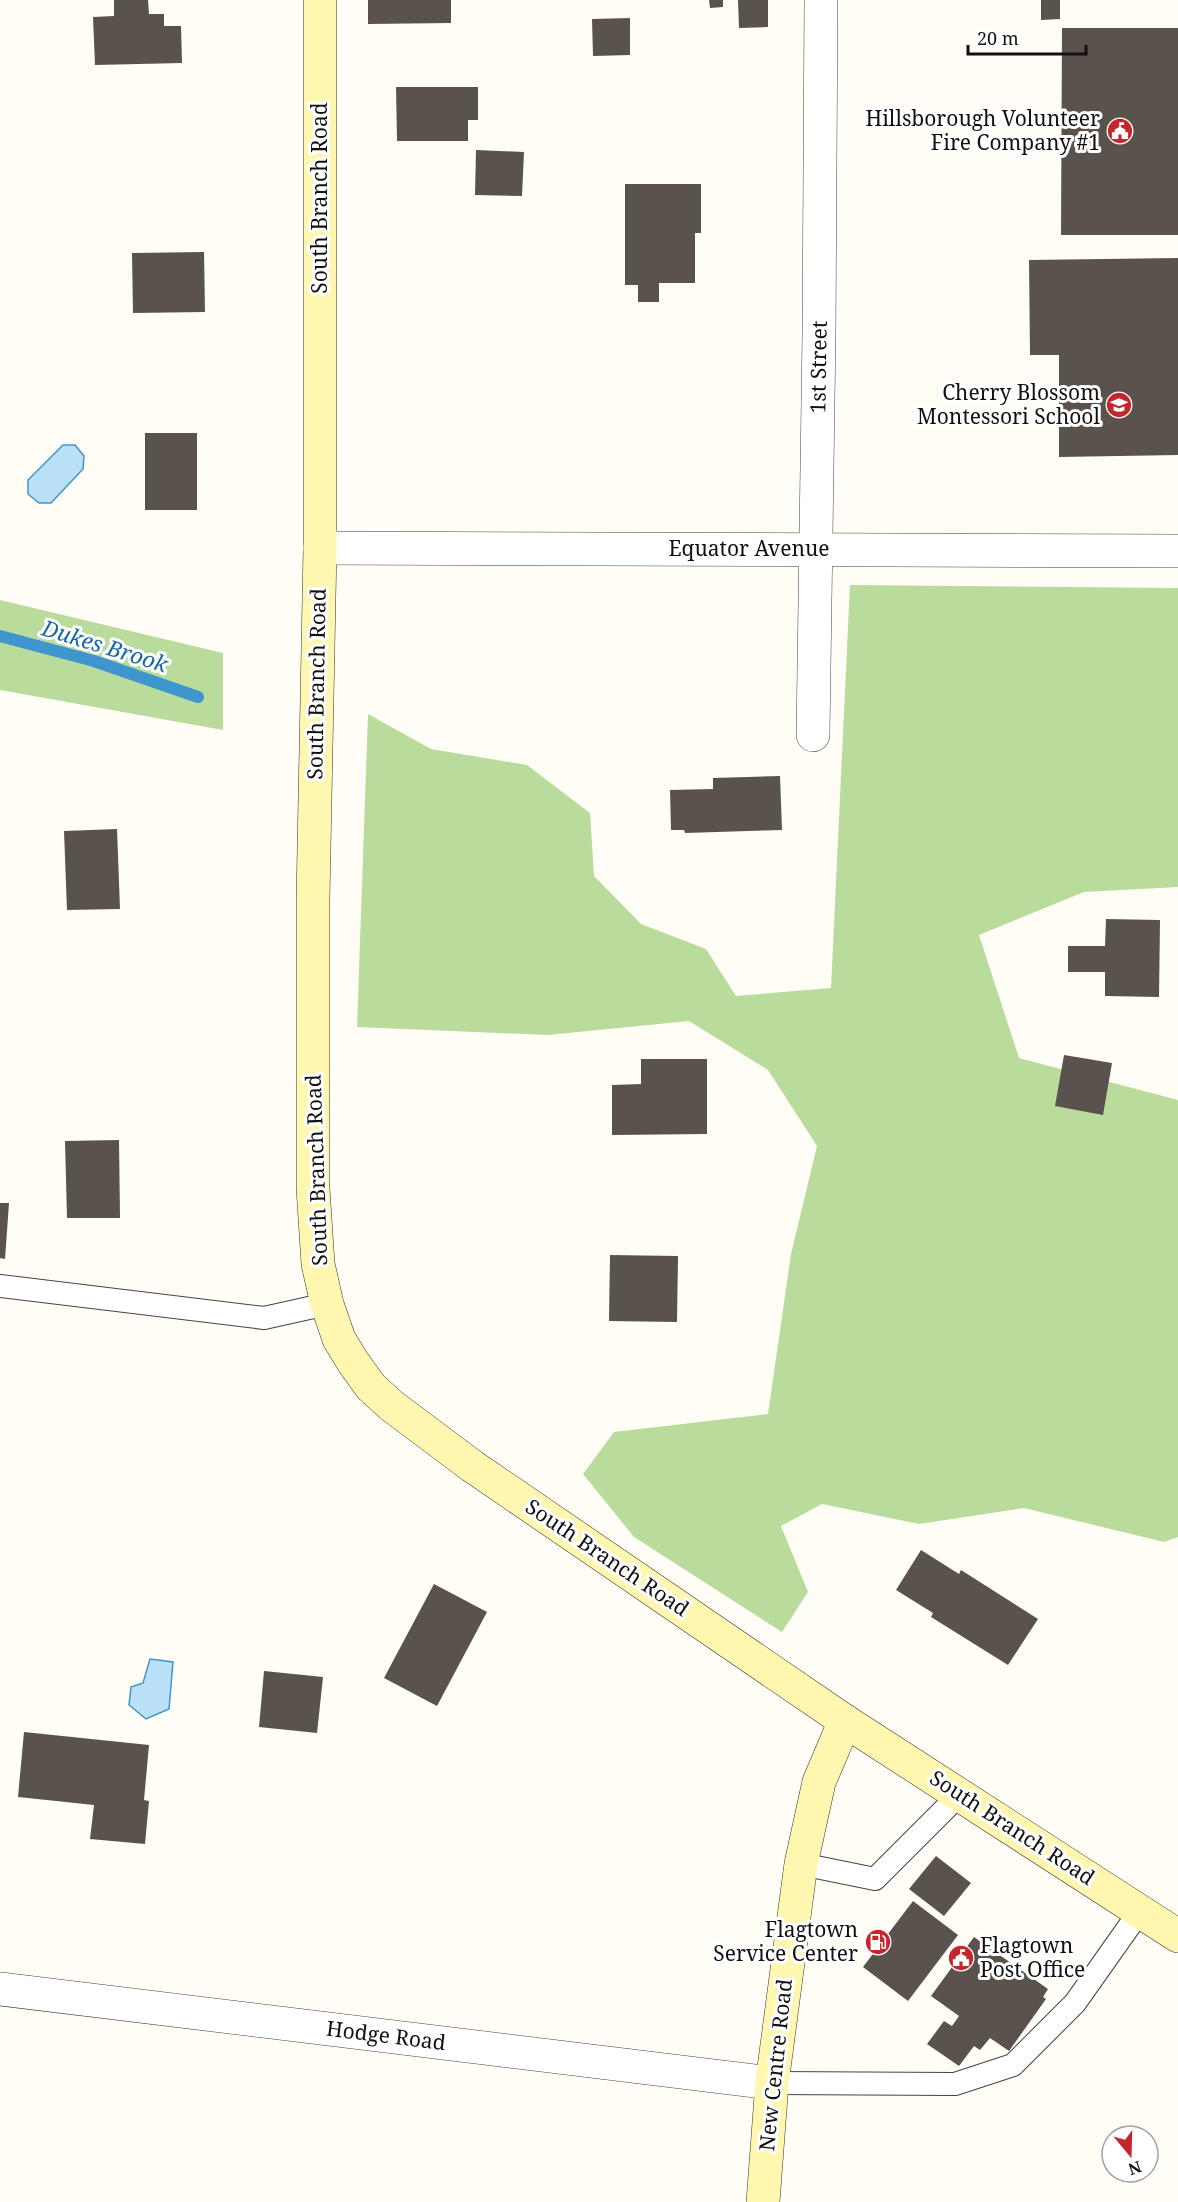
<svg xmlns="http://www.w3.org/2000/svg" width="1178" height="2202" viewBox="0 0 1178 2202" font-family="'Noto Serif',serif">
  <style>
    .forest { fill: #b9dc9c }
    .water { fill: #b9e0f7; stroke: #3f96cf; stroke-width: 1.5 }
    .lines { fill: none; stroke-linecap: round; stroke-linejoin: round }
    .stream { stroke: #3f96cf; stroke-width: 12 }
    .building { fill: #5a524d }
    .lane-casing { stroke: #444; stroke-width: 24 }
    .street-casing { stroke: #444; stroke-width: 34 }
    .secondary-casing { stroke: #333; stroke-width: 34 }
    .lane { stroke: #fff; stroke-width: 22 }
    .street { stroke: #fff; stroke-width: 33 }
    .secondary { stroke: #fff6b0; stroke-width: 33 }
    .labels { text-anchor: middle; stroke-width: 6; stroke-linejoin: round; paint-order: stroke }
    .poi-label { font-size: 21px; fill: #111; stroke: #fff; text-anchor: end }
    .street-label { font-size: 21px; fill: #111; stroke: #fff }
    .water-label { font-size: 22px; font-style: italic; fill: #1768a6; stroke: #fff }
  </style>
  <rect width="100%" height="100%" fill="#fffdf5"/>
  <!-- forest -->
  <g class="forest">
    <path d="M850,585L1178,588V887L1084,892L979,935L1019,1058L1178,1100V1537L1164,1542L1024,1508L919,1524L822,1504L781,1526L808,1592L782,1632L634,1537L583,1474L614,1432L768,1414L791,1254L817,1146L768,1070L689,1021L548,1035L357,1027L368,714L431,749L527,765L590,813L594,876L641,924L706,949L736,996L831,988Z"/>
    <path d="M0,600L223,653V730L0,690Z"/>
  </g>
  <!-- water -->
  <g class="water">
    <path d="M63,445H75L84,456L83,469L51,503H39L28,494V480Z"/>
    <path d="M150,1659L173,1662L169,1709L146,1719L129,1705L131,1687L143,1683Z"/>
  </g>
  <g class="lines">
    <!-- stream -->
    <path class="stream" d="M0,636L94,661L198,697"/>
  </g>
  <!-- building -->
  <g class="building">
    <path d="M114,0H148L149,14H164V26H181L182,63L95,65L93,17L114,16Z"/>
    <path d="M368,0H451V23L368,24Z"/>
    <path d="M709,0H723V7L710,8Z"/>
    <path d="M738,0H768V27L739,28Z"/>
    <path d="M1041,0H1060V19L1041,20Z"/>
    <path d="M630,18V55L593,56L592,19Z"/>
    <path d="M1062,28H1178V235H1061Z"/>
    <path d="M396,87H478V120H468V141H397Z"/>
    <path d="M476,150L524,152L522,196L475,195Z"/>
    <path d="M625,184H701V233H695V283H659V302H638V285H625Z"/>
    <path d="M204,252L205,312L133,313L132,253Z"/>
    <path d="M1178,258V455L1059,457V355H1030L1029,260Z"/>
    <rect x="145" y="433" width="52" height="77"/>
    <path d="M780,776L782,830L685,833L684,830H671L670,790L713,789V778Z"/>
    <path d="M117,829L120,909L67,910L64,831Z"/>
    <path d="M1106,919L1160,920L1159,997L1105,996V972H1068V946H1105Z"/>
    <path d="M1064,1055L1112,1063L1103,1115L1055,1106Z"/>
    <path d="M641,1059H707V1134L612,1135V1085L641,1084Z"/>
    <path d="M119,1140L120,1218H67L65,1141Z"/>
    <path d="M0,1203H9L5,1259L0,1258Z"/>
    <path d="M610,1255L678,1256L677,1322L609,1321Z"/>
    <path d="M921,1550L959,1574L961,1570L1038,1619L1008,1665L931,1617L933,1613L896,1590Z"/>
    <path d="M434,1584L487,1612L437,1706L384,1678Z"/>
    <path d="M264,1671L323,1677L317,1733L259,1727Z"/>
    <path d="M24,1732L149,1745L144,1800L149,1801L145,1844L90,1839L94,1805L18,1797Z"/>
    <path d="M936,1856L971,1883L944,1916L909,1889Z"/>
    <path d="M913,1901L958,1935L908,2001L863,1967Z"/>
    <path d="M974,1937L1048,1989L1043,1997L1046,1999L1009,2051L990,2038L980,2050L974,2046L959,2066L927,2044L944,2021L952,2026L959,2016L931,1996Z"/>
  </g>
  <g class="lines">
    <!-- lane casing -->
    <g class="lane-casing">
      <g id="lane">
        <path d="M0,1286L264,1318L327,1304"/>
        <path d="M801,1864L875,1879L959,1795"/>
        <path d="M772,2083L955,2084L1013,2065L1075,2003L1140,1911"/>
      </g>
    </g>
    <!-- street casing -->
    <g class="street-casing">
      <g id="street">
        <path d="M320,548L1178,551"/>
        <path d="M813,735L819,334L821,0"/>
        <path d="M0,1989L772,2083"/>
      </g>
    </g>
    <!-- secondary casing -->
    <g class="secondary-casing">
      <g id="secondary">
        <path d="M320,0V548L313,899V1188L318,1264L327,1304L339,1339L353,1362L371,1387L392,1406L472,1466L845,1721L1178,1936"/>
        <path d="M763,2202L772,2083L801,1864L819,1782L845,1721"/>
      </g>
    </g>
    <!-- lane -->
    <use href="#lane" class="lane"/>
    <!-- street -->
    <use href="#street" class="street"/>
    <!-- secondary -->
    <use href="#secondary" class="secondary"/>
  </g>
  <!-- icons -->
  <defs>
    <g id="civic-disc" transform="scale(1.35)"><circle r="9.5" fill="#c4262e" stroke="#fff"/><path d="M-.6-6.5H3V-4.5H.6V-3L4-1V1h2V6H-6V1h2V-1L-.6-3ZM-1.2 2.5V6h2.4V2.5Z" fill="#fff"/></g>
    <g id="school-disc" transform="scale(1.35)"><circle r="9.5" fill="#c4262e" stroke="#fff"/><path d="M0-5L7-2L0 1L-7-2ZM-4 1L0 2.5L4 1V4Q0 6-4 4Z" fill="#fff"/></g>
    <g id="fuel-disc" transform="scale(1.35)"><circle r="9.5" fill="#c4262e" stroke="#fff"/><path d="M-5.5-6h7V0h2V4h1.3V-2.5L3-4.5l.8-.8L6-3V5H2.5V1h-1V6h-7ZM-4.2-4.7v3.2H.2V-4.7Z" fill="#fff"/></g>
  </defs>
  <g fill-rule="evenodd">
    <use href="#civic-disc" x="1120" y="131"/>
    <use href="#school-disc" x="1119" y="405"/>
    <use href="#fuel-disc" x="878" y="1942"/>
    <use href="#civic-disc" x="961" y="1958"/>
  </g>
  <g class="labels">
    <!-- poi labels -->
    <g class="poi-label">
      <text x="1100" y="126">Hillsborough Volunteer<tspan x="1100" dy="24">Fire Company #1</tspan></text>
      <text x="1100" y="400">Cherry Blossom<tspan x="1100" dy="24">Montessori School</tspan></text>
      <text x="858" y="1937">Flagtown<tspan x="858" dy="24">Service Center</tspan></text>
      <text x="980" y="1953" text-anchor="start">Flagtown<tspan x="980" dy="24">Post Office</tspan></text>
    </g>
    <!-- street labels -->
    <g class="street-label">
      <text transform="translate(320 198) rotate(-90)" y="7">South Branch Road</text>
      <text transform="translate(819 367) rotate(-89)" y="7">1st Street</text>
      <text x="749" y="556">Equator Avenue</text>
      <text transform="translate(317 684) rotate(-89)" y="7">South Branch Road</text>
      <text transform="translate(317 1170) rotate(-92)" y="7">South Branch Road</text>
      <text transform="translate(607 1558) rotate(34)" y="7">South Branch Road</text>
      <text transform="translate(1012 1828) rotate(33)" y="7">South Branch Road</text>
      <text transform="translate(386 2036) rotate(7)" y="7">Hodge Road</text>
      <text transform="translate(776 2065) rotate(-84)" y="7">New Centre Road</text>
    </g>
    <!-- water labels -->
    <g class="water-label">
      <text transform="translate(105 646) rotate(17)" y="8">Dukes Brook</text>
    </g>
  </g>
  <!-- north arrow -->
  <g transform="translate(1130 2154) rotate(161)"><circle r="28" fill="#ffffff" stroke="#a0a0a0" stroke-width="1.5"/>
  <path d="M0-4.5L10 22L0 15L-10 22Z" fill="#c4262e"/>
  <text y="-9" font-size="16" font-weight="bold" text-anchor="middle" fill="#111111">N</text>
  </g>
  <!-- scale -->
  <path d="M968 45v9h118v-9" fill="none" stroke="#111111" stroke-width="3"/>
  <text x="977" y="45" font-size="18" fill="#111111" stroke="#ffffff" stroke-width="4.5" paint-order="stroke">20 m</text>
</svg>
